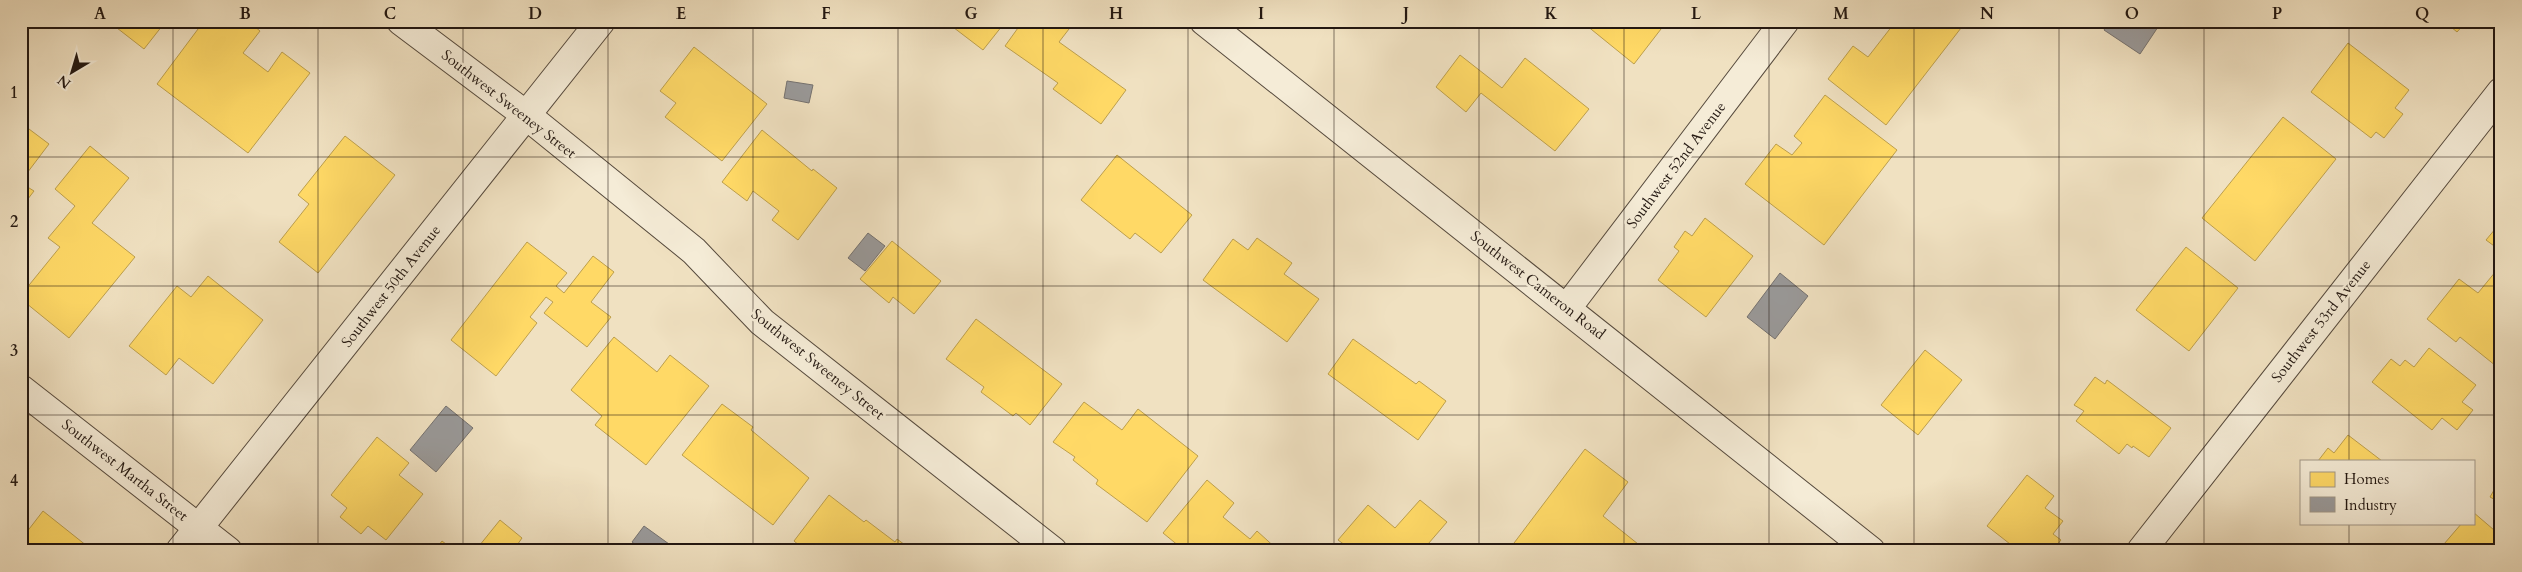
<svg xmlns="http://www.w3.org/2000/svg" width="2522" height="572" viewBox="0 0 2522 572" font-family="Cardo,serif">
  <style>
    .homes { fill: #ffd966; stroke: #bd9f4c }
    .industry { fill: #999; stroke: #757270 }
    .lines { fill: none; stroke-linecap: round; stroke-linejoin: round }
    .minor-casing { stroke: #564a3d; stroke-width: 30 }
    .minor { stroke: #f5ecd7; stroke-width: 28 }
    .grid { fill: none; stroke: #221711; stroke-width: 1; stroke-opacity: 0.55 }
    .labels { text-anchor: middle; stroke-width: 5; stroke-linejoin: round; paint-order: stroke }
    .street-label { font-size: 15px; fill: #221711; stroke: #f5ecd7 }
    .neatline { fill: none; stroke: #221711; stroke-width: 2 }
    .grid-label { font-size: 16px; text-anchor: middle; font-weight: bold; fill: #221711 }
  </style>
  <rect width="100%" height="100%" fill="#f0e1c1"/>
  <filter id="stains"><feTurbulence type="fractalNoise" baseFrequency=".004" numOctaves="4"/><feColorMatrix values="0 0 0 0 .2 0 0 0 0 .09 0 0 0 0 .02 0 0 0 .5 -.17"/></filter>
  <radialGradient id="worn" r=".72"><stop offset=".6" stop-color="#630" stop-opacity="0"/><stop offset="1" stop-color="#630" stop-opacity=".3"/></radialGradient>
  <!-- homes -->
  <g class="homes">
    <path d="M108,21H166L144,49Z"/>
    <path d="M204,21H248L260,31L243,53L268,72L282,52L310,73L248,153L157,84Z"/>
    <path d="M811,21H826L820,29Z"/>
    <path d="M945,21H1006L983,50Z"/>
    <path d="M1023,21H1059L1069,29L1059,42L1126,90L1101,124L1053,89L1058,83L1005,46Z"/>
    <path d="M1581,21H1651L1661,29L1634,64Z"/>
    <path d="M1896,21H1952L1961,28L1886,125L1828,79L1853,46L1868,57Z"/>
    <path d="M2444,21H2467L2457,32Z"/>
    <path d="M2348,43L2409,90L2395,108L2403,114L2384,138L2376,132L2371,138L2311,92Z"/>
    <path d="M694,47L767,104L722,161L665,117L676,103L660,91Z"/>
    <path d="M1460,55L1502,88L1525,58L1589,109L1555,151L1481,93L1466,112L1436,87Z"/>
    <path d="M1825,95L1897,150L1824,245L1745,184L1776,144L1792,155L1802,143L1794,136Z"/>
    <path d="M2283,117L2336,159L2255,261L2202,218Z"/>
    <path d="M21,123L49,144L21,181Z"/>
    <path d="M762,130L812,171L813,169L837,188L798,240L772,220L779,211L753,191L747,201L722,182Z"/>
    <path d="M345,136L395,175L318,273L279,242L309,204L298,195Z"/>
    <path d="M90,146L129,178L92,223L135,257L69,338L21,299V295L60,247L48,238L75,206L55,189Z"/>
    <path d="M1117,155L1192,215L1161,253L1135,233L1130,239L1081,200Z"/>
    <path d="M21,183L34,191L21,208Z"/>
    <path d="M1705,218L1753,256L1706,317L1658,280L1679,251L1674,247L1685,231L1692,236Z"/>
    <path d="M2501,222V251L2486,240Z"/>
    <path d="M1257,238L1292,263L1284,274L1319,299L1287,342L1203,280L1233,239L1248,250Z"/>
    <path d="M892,241L941,281L914,314L893,297L889,303L860,279Z"/>
    <path d="M527,242L567,273L556,286L564,293L593,256L614,272L591,302L611,317L587,347L544,313L553,302L546,297L530,317L537,323L496,376L451,340Z"/>
    <path d="M2186,247L2238,288L2189,351L2136,310Z"/>
    <path d="M2501,265V370L2460,337L2456,342L2427,319L2459,279L2478,293Z"/>
    <path d="M208,276L263,320L213,384L179,358L166,375L129,346L177,286L191,297Z"/>
    <path d="M976,319L1062,384L1030,425L1016,413L1013,416L981,392L984,387L946,359Z"/>
    <path d="M614,337L657,372L670,355L709,386L646,465L595,425L602,416L571,390Z"/>
    <path d="M1353,339L1416,384L1419,381L1446,401L1418,440L1328,374Z"/>
    <path d="M2429,348L2476,385L2462,402L2473,410L2457,430L2442,418L2432,430L2372,382L2391,359L2400,366L2405,360L2414,367Z"/>
    <path d="M1925,350L1962,380L1918,435L1881,405Z"/>
    <path d="M2095,377L2105,384L2107,380L2171,428L2149,457L2133,446L2132,448L2127,444L2119,454L2076,421L2084,411L2074,405Z"/>
    <path d="M1084,402L1122,430L1138,409L1198,456L1147,522L1096,484L1098,480L1073,460L1075,457L1053,442Z"/>
    <path d="M722,404L753,427L751,430L809,478L773,525L682,455Z"/>
    <path d="M2348,435L2382,461H2318L2328,448L2334,453Z"/>
    <path d="M377,437L409,463L399,475L423,494L386,540L368,526L361,534L340,517L347,508L331,495Z"/>
    <path d="M1585,449L1628,482L1603,516L1638,544L1633,551H1508Z"/>
    <path d="M2027,475L2054,496L2045,508L2063,521L2053,534L2061,540L2052,551H2019L1987,526Z"/>
    <path d="M2501,478V503L2490,497Z"/>
    <path d="M1207,480L1234,503L1223,517L1250,539L1257,531L1279,551H1185L1163,533Z"/>
    <path d="M829,495L864,522L866,520L895,542L897,539L913,551H806L794,541Z"/>
    <path d="M1420,500L1447,522L1422,551H1347L1349,548L1338,540L1368,505L1395,528Z"/>
    <path d="M43,511L87,546L83,551H21V529L26,533Z"/>
    <path d="M2473,512L2501,536V551H2438L2462,523H2473Z"/>
    <path d="M500,520L522,538L513,551H475Z"/>
    <path d="M442,541L455,551H434Z"/>
  </g>
  <!-- industry -->
  <g class="industry">
    <path d="M2110,21H2124L2130,25L2132,21H2162L2140,54L2104,30Z"/>
    <path d="M787,81L813,85L809,103L784,98Z"/>
    <path d="M868,233L885,246L865,271L848,258Z"/>
    <path d="M1780,273L1808,296L1775,339L1747,317Z"/>
    <path d="M446,406L473,428L436,472L410,450Z"/>
    <path d="M644,526L669,544L664,551H644L632,542Z"/>
  </g>
  <g class="lines">
    <!-- minor casing -->
    <g class="minor-casing">
      <g id="minor">
        <path d="M401,21L526,115L694,251L762,322L1053,551"/>
        <path d="M1204,21L1871,551"/>
        <path d="M1567,308L1785,21"/>
        <path d="M21,389L228,551"/>
        <path d="M180,551L601,21"/>
        <path d="M2141,551L2501,92"/>
      </g>
    </g>
    <!-- minor -->
    <use href="#minor" class="minor"/>
  </g>
  <!-- grid -->
  <path class="grid" d="M173,21V551M318,21V551M463,21V551M608,21V551M753,21V551M898,21V551M1043,21V551M1188,21V551M1334,21V551M1479,21V551M1624,21V551M1769,21V551M1914,21V551M2059,21V551M2204,21V551M2349,21V461M21,157H2501M21,286H2501M21,415H2501M2349,523V551"/>
  <g class="labels">
    <!-- street labels -->
    <g class="street-label">
      <text transform="translate(509 104) rotate(38)" y="5">Southwest Sweeney Street</text>
      <text transform="translate(1676 165) rotate(-53)" y="5">Southwest 52nd Avenue</text>
      <text transform="translate(1538 285) rotate(38)" y="5">Southwest Cameron Road</text>
      <text transform="translate(391 286) rotate(-52)" y="5">Southwest 50th Avenue</text>
      <text transform="translate(2321 321) rotate(-52)" y="5">Southwest 53rd Avenue</text>
      <text transform="translate(818 364) rotate(39)" y="5">Southwest Sweeney Street</text>
      <text transform="translate(125 470) rotate(38)" y="5">Southwest Martha Street</text>
    </g>
  </g>
  <!-- margin -->
  <rect width="2522" height="572" fill="none" stroke="#f0e1c1" stroke-width="55"/>
  <!-- legend -->
  <rect x="2300" y="460" width="175" height="65" fill="#f5ecd7" stroke="#a19788"/>
  <rect x="2310" y="472" width="25" height="15" fill="#ffd966" stroke="#a19788"/>
  <text x="2344" y="484" font-size="15" fill="#221711">Homes</text>
  <rect x="2310" y="497" width="25" height="15" fill="#999999" stroke="#a19788"/>
  <text x="2344" y="510" font-size="15" fill="#221711">Industry</text>
  <!-- north arrow -->
  <g transform="translate(72 72) rotate(218)" stroke="#f5ecd7" stroke-width="4" paint-order="stroke">
  <path d="M0-4L9 19L0 12L-9 19Z" fill="#221711"/>
  <text y="-8" font-size="14" font-weight="bold" text-anchor="middle" fill="#221711">N</text>
  </g>
  <rect x="28" y="28" width="2466" height="516" class="neatline"/>
  <g class="grid-label">
    <text x="100" y="19">A</text>
    <text x="245" y="19">B</text>
    <text x="390" y="19">C</text>
    <text x="535" y="19">D</text>
    <text x="681" y="19">E</text>
    <text x="826" y="19">F</text>
    <text x="971" y="19">G</text>
    <text x="1116" y="19">H</text>
    <text x="1261" y="19">I</text>
    <text x="1406" y="19">J</text>
    <text x="1551" y="19">K</text>
    <text x="1696" y="19">L</text>
    <text x="1841" y="19">M</text>
    <text x="1987" y="19">N</text>
    <text x="2132" y="19">O</text>
    <text x="2277" y="19">P</text>
    <text x="2422" y="19">Q</text>
    <text x="14" y="98">1</text>
    <text x="14" y="227">2</text>
    <text x="14" y="356">3</text>
    <text x="14" y="486">4</text>
  </g>
  <rect width="100%" height="100%" filter="url(#stains)"/>
  <rect width="100%" height="100%" fill="url(#worn)"/>
</svg>
